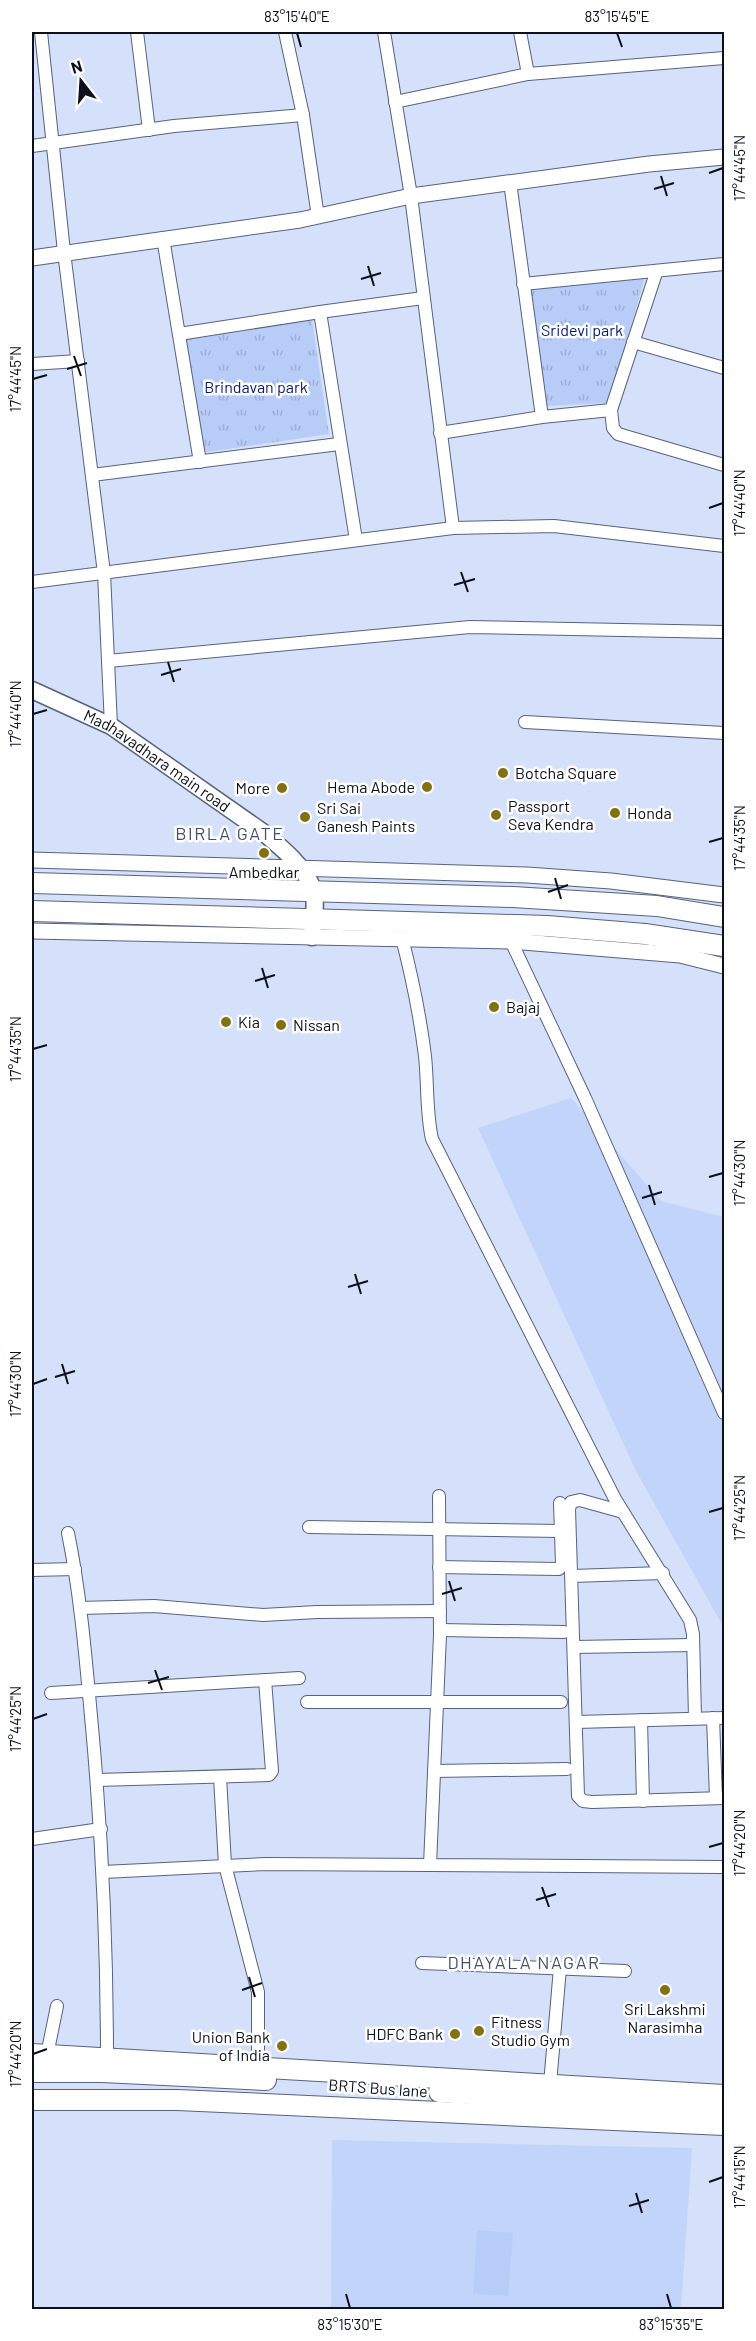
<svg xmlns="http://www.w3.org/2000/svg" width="756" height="2341" viewBox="0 0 756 2341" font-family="Barlow,sans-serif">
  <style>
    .built { fill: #c3d4fa }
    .grass { fill: #b8ccf8 }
    .park { fill: url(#park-tufts) }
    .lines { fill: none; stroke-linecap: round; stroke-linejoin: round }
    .minor-casing { stroke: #57637e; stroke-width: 14 }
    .tertiary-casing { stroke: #57637e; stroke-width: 17 }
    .secondary-casing { stroke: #57637e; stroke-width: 19 }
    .primary-casing { stroke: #57637e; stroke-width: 22 }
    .minor { stroke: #fff; stroke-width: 12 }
    .tertiary { stroke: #fff; stroke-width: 15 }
    .secondary { stroke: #fff; stroke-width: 16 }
    .primary { stroke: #fff; stroke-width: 20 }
    .ticks { fill: none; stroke: #0b101a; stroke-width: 2 }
    .poi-dot { fill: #827110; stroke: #fff; stroke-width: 2 }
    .labels { text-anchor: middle; stroke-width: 5; stroke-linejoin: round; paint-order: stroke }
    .park-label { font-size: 16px; fill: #0a1c76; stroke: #fff }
    .street-label { font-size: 16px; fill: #0b101a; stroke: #fff }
    .poi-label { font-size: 16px; fill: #0b101a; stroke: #fff; text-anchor: start }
    .neighbourhood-label { font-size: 18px; letter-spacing: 1.5px; fill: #444f6a; stroke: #fff }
    .neatline { fill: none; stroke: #0b101a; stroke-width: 2 }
    .ticks-label { font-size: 15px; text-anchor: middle; fill: #0b101a }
  </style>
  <defs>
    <pattern id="park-tufts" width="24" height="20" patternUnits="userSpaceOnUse" patternTransform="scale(1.5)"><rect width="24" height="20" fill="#b8ccf8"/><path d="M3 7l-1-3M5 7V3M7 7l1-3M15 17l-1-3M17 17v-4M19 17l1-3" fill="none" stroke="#9daed4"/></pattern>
  </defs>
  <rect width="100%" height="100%" fill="#d5e0fa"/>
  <!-- built -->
  <g class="built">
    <path d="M571,1098L661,1201L724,1217V1628L636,1471L478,1128Z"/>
    <path d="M332,2140L692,2148L681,2309L331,2310Z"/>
  </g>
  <!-- grass -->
  <path class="grass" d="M477,2230L513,2233L508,2296L473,2294Z"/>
  <!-- park -->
  <g class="park">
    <path d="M645,277L609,403L546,406L529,290Z"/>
    <path d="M312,320L329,434L201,453L184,339Z"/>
  </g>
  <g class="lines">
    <!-- minor casing -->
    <g class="minor-casing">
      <g id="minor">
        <path d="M41,32L64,252L104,573L111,726"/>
        <path d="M137,32L149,130"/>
        <path d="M285,32L303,115"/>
        <path d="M384,32L411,196L453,528"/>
        <path d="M520,32L528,74"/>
        <path d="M395,102L528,74L724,58"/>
        <path d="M32,146L174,126L303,115L318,217"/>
        <path d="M510,182L542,417"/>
        <path d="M163,238L200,462"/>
        <path d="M523,284L724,264"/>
        <path d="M320,312L423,298"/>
        <path d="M179,334L320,312L356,540"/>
        <path d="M633,342L724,368"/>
        <path d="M32,364L78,361"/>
        <path d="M611,410L613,428L618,434L724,465"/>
        <path d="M440,433L542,417L611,410L656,273"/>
        <path d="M92,475L339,444"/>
        <path d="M32,582L453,528L554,526L724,546"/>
        <path d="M108,661L470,627L724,632"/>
        <path d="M525,722L724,733"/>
        <path d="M402,938C412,977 420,1016 425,1056C428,1084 426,1112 432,1139L615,1499L690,1620L693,1634L695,1718"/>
        <path d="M511,941L585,1098L724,1413"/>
        <path d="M439,1496L440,1635L430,1865L724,1867"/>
        <path d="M623,1512L580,1500L571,1502L569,1509L578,1796L583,1801L592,1802L724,1798"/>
        <path d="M309,1527L561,1531"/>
        <path d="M68,1533C81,1597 86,1662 92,1727C102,1837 107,1947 107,2058"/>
        <path d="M439,1567L559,1569L562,1564L560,1503"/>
        <path d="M32,1570L75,1569"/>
        <path d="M572,1576L663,1573"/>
        <path d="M80,1608L154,1606L263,1615L317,1612L440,1611"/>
        <path d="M440,1630L564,1632"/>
        <path d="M574,1647L693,1645"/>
        <path d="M51,1693L299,1678"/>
        <path d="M307,1702H561"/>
        <path d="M713,1718L716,1798"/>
        <path d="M641,1720L643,1801"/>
        <path d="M576,1722L724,1718"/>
        <path d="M434,1771L567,1769"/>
        <path d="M220,1777L225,1865L258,1992V2067"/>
        <path d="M97,1780L269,1775L272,1771L265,1680"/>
        <path d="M32,1839L101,1829"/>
        <path d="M103,1872L266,1864L430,1865"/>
        <path d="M422,1963L625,1971"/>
        <path d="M47,2055L57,2006"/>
        <path d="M550,2084L560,1968"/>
      </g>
    </g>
    <!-- tertiary casing -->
    <g class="tertiary-casing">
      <g id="tertiary">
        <path d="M32,258L300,220L411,196L649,164L724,157"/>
        <path d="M32,860L527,875L611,881L724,895"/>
        <path d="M32,931L511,941L680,955L724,966"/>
      </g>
    </g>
    <!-- secondary casing -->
    <g class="secondary-casing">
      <g id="secondary">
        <path id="s1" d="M32,690L111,726L264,833C282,848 304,866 313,889C317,902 313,923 312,937"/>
      </g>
    </g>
    <!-- primary casing -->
    <g class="primary-casing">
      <g id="primary">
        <path d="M32,883L513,897L657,906L724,917"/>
        <path d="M32,911L547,926L645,934L724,946"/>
        <path d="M32,2054L724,2095"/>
        <path d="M32,2072H102L266,2080"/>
        <path d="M439,2092L724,2110"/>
        <path d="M32,2100H177L724,2125"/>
      </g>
    </g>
    <!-- minor -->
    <use href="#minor" class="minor"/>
    <!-- tertiary -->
    <use href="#tertiary" class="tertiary"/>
    <!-- secondary -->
    <use href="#secondary" class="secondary"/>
    <!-- primary -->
    <use href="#primary" class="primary"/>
  </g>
  <!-- ticks -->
  <path class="ticks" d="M297,33L301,47M617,33L622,47M709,173L723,168M661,176L667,196M654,189L674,183M368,266L374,286M361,279L381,273M74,356L81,376M67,369L87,363M33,379L47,375M709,508L723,503M461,572L468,592M454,585L475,579M168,662L174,682M161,675L181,669M33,714L47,710M709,842L723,838M555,878L561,899M548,892L568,885M262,968L268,988M255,981L275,975M33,1049L47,1045M709,1177L723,1173M649,1185L655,1205M642,1198L662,1192M355,1274L361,1294M348,1287L368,1281M62,1364L68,1384M55,1377L75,1371M33,1384L47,1379M709,1512L723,1508M449,1581L455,1601M442,1594L462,1588M155,1670L162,1690M148,1683L169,1677M33,1719L47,1714M709,1847L723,1843M542,1887L549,1907M536,1900L556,1894M249,1977L255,1997M242,1990L262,1983M33,2054L47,2049M709,2182L723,2177M636,2193L642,2213M629,2206L649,2200M346,2294L350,2308M667,2294L671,2308"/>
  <!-- markers -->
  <g class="poi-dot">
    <circle cx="503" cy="773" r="6"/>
    <circle cx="427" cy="787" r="6"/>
    <circle cx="282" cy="788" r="6"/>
    <circle cx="615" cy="813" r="6"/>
    <circle cx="496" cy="815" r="6"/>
    <circle cx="305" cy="817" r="6"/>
    <circle cx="264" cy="853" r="6"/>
    <circle cx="494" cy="1007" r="6"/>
    <circle cx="226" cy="1022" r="6"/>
    <circle cx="281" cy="1025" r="6"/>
    <circle cx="665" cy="1990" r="6"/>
    <circle cx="479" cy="2031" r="6"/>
    <circle cx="455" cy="2034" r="6"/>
    <circle cx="282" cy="2046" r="6"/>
  </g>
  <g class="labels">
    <!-- park labels -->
    <g class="park-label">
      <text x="582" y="336">Sridevi park</text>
      <text x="256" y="393">Brindavan park</text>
    </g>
    <!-- street labels -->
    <g class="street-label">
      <text dy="6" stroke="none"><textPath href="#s1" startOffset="144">Madhavadhara main road</textPath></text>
      <text transform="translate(378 2088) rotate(4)" y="6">BRTS Bus lane</text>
    </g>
    <!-- poi labels -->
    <g class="poi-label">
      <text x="515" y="779">Botcha Square</text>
      <text x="415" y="793" text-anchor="end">Hema Abode</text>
      <text x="270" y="794" text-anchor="end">More</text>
      <text x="508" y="812">Passport<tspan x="508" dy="18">Seva Kendra</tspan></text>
      <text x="317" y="814">Sri Sai<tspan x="317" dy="18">Ganesh Paints</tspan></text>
      <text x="627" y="819">Honda</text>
      <text x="264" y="878" text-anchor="middle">Ambedkar</text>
      <text x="506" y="1013">Bajaj</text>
      <text x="238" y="1028">Kia</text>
      <text x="293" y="1031">Nissan</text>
      <text x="665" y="2015" text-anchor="middle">Sri Lakshmi<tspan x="665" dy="18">Narasimha</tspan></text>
      <text x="491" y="2028">Fitness<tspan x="491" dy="18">Studio Gym</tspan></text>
      <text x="443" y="2040" text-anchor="end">HDFC Bank</text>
      <text x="270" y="2043" text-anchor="end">Union Bank<tspan x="270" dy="18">of India</tspan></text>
    </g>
    <!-- neighbourhood labels -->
    <g class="neighbourhood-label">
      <text x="230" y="840">BIRLA GATE</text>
      <text x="524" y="1969">DHAYALA NAGAR</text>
    </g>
  </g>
  <!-- border -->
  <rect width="756" height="2341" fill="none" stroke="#ffffff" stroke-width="66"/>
  <!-- north arrow -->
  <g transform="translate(81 81) rotate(343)" stroke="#ffffff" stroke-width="4.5" paint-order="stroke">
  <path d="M0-4.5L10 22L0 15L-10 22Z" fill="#0b101a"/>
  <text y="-9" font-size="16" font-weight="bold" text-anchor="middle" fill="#0b101a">N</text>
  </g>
  <rect x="33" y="33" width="690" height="2275" class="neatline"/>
  <g class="ticks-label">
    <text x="297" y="22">83°15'40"E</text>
    <text x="617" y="22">83°15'45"E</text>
    <text transform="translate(740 168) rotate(-90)" y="5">17°44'45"N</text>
    <text transform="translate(16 379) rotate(-90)" y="5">17°44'45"N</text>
    <text transform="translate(740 503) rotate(-90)" y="5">17°44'40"N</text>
    <text transform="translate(16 714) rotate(-90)" y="5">17°44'40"N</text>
    <text transform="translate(740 838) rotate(-90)" y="5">17°44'35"N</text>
    <text transform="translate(16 1049) rotate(-90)" y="5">17°44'35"N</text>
    <text transform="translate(740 1173) rotate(-90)" y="5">17°44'30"N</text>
    <text transform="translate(16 1384) rotate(-90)" y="5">17°44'30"N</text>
    <text transform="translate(740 1508) rotate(-90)" y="5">17°44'25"N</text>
    <text transform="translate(16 1719) rotate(-90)" y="5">17°44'25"N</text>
    <text transform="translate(740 1843) rotate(-90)" y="5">17°44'20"N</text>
    <text transform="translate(16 2054) rotate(-90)" y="5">17°44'20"N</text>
    <text transform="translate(740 2177) rotate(-90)" y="5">17°44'15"N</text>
    <text x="350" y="2330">83°15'30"E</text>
    <text x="671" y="2330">83°15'35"E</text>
  </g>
</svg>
